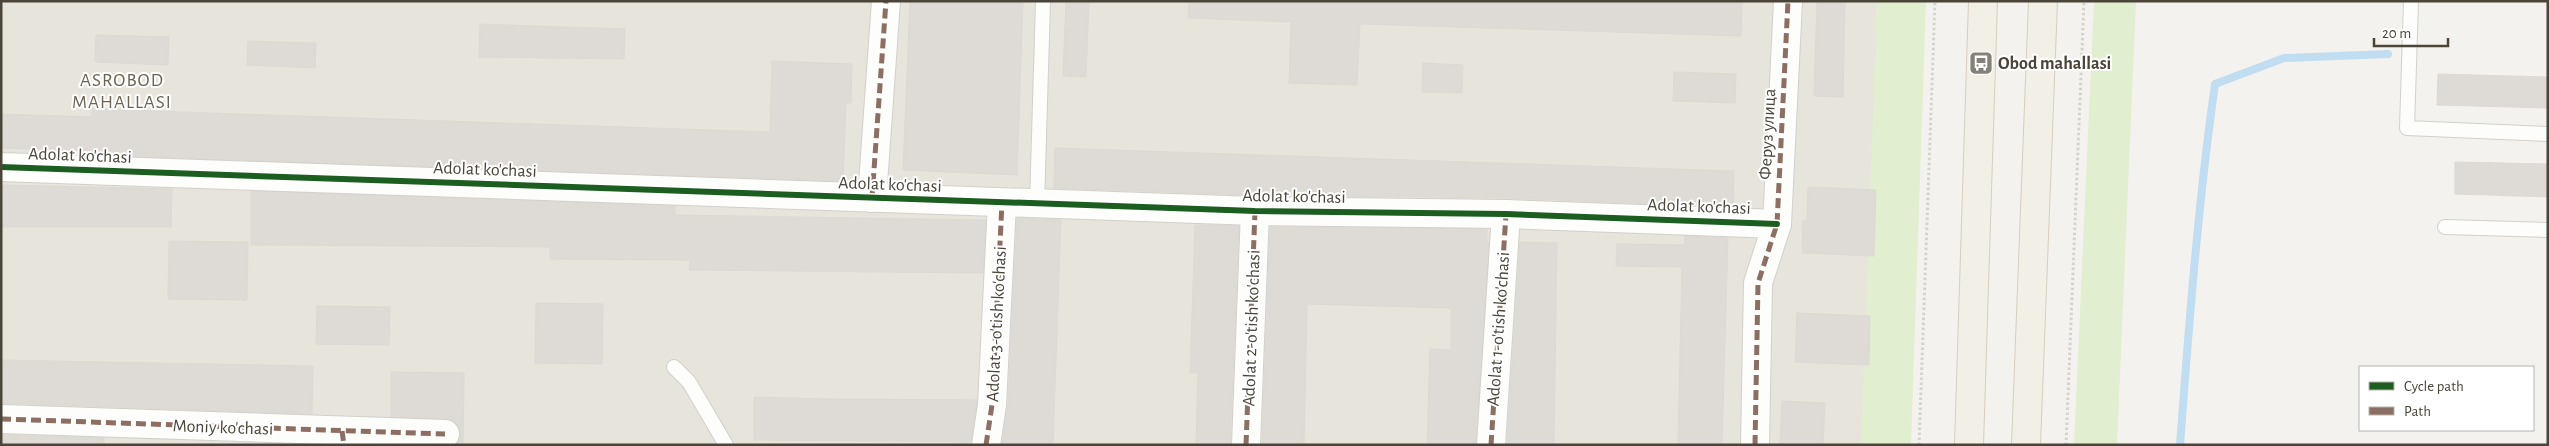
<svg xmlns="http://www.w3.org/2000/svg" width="2549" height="446" viewBox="0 0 2549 446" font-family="'Alegreya Sans',sans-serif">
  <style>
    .residential { fill: #e7e4dc }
    .green { fill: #e1eecf }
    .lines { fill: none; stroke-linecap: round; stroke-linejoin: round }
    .stream { stroke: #c0ddf1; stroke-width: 8 }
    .building { fill: #dedbd6; stroke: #dcd9d4 }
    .service-casing { stroke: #d2d0cb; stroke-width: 16 }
    .minor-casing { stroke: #d2d0cb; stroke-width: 30 }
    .primary-casing { stroke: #d6cebb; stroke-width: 30 }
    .path { stroke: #d3d2cc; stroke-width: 3; stroke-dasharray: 2.5 2.5; stroke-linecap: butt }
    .service { stroke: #fdfdfc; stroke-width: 14 }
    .minor { stroke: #fdfdfc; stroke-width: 28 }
    .primary { stroke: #f2efe6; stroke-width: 28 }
    .quiet { stroke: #8d6e63; stroke-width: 5; stroke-dasharray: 10 5; stroke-linecap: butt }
    .cycleway-casing { stroke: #fff; stroke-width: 9 }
    .cycleway { stroke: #1b5e20; stroke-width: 6 }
    .labels { text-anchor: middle; stroke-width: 4; stroke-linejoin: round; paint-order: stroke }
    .poi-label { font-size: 18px; font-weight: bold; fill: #4b4439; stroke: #fff; text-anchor: start }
    .street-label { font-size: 18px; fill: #4b4439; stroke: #fff }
    .neighbourhood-label { font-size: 19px; letter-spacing: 1px; fill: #6e6250; stroke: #fff }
  </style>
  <rect width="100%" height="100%" fill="#f4f2ee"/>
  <!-- residential -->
  <path class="residential" d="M1,1H1903L1885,445H1Z"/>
  <!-- green -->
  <g class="green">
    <path d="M1877,1H1926L1911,445H1861Z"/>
    <path d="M2094,1H2136L2117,445H2074Z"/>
  </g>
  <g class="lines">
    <!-- stream -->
    <path class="stream" d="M2180,445C2189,324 2198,204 2215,84L2284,58L2388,54"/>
  </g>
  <!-- building -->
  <g class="building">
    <path d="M910,1H1023L1017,175L903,170Z"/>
    <path d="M1066,1H1089L1086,77L1063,76Z"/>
    <path d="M1189,1H1742L1741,36L1360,24L1357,85L1289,83L1291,22L1188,18Z"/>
    <path d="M1817,1H1845L1843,97L1814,96Z"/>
    <path d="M480,24L625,29L624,59L479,57Z"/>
    <path d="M96,35L169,37L168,65L95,62Z"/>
    <path d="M248,41L316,43L315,68L247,65Z"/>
    <path d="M772,61L852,64L851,103H846L843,181L119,156V152L1,148V114L92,117V109L770,132Z"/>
    <path d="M1423,63L1463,65L1462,93L1422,92Z"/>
    <path d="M1674,72L1736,74L1735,103L1673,101Z"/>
    <path d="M2438,74L2548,77V108L2437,105Z"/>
    <path d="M1055,148L1734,171L1733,207L1506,198L1255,195L1054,188Z"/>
    <path d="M2455,162L2548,164V197L2455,194Z"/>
    <path d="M1,185L172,189L171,227H1Z"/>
    <path d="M1808,187L1876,190L1874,256L1802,253L1803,221H1807Z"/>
    <path d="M251,191L675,206V215L986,220L983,273L689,270L690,260L550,259V247L251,245Z"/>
    <path d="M1017,218L1061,220L1053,445H1002L1008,406Z"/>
    <path d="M1195,225L1239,226L1230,445H1196L1198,373H1190Z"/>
    <path d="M1270,227L1487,229V242H1489L1476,445H1427L1430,349L1451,350V308L1307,304L1304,445H1262Z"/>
    <path d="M1685,236L1728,238L1722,445H1678L1682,267L1616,266L1617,244L1684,245Z"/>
    <path d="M169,241L248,242L247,300L168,299Z"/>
    <path d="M1520,242L1557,243L1554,445H1507Z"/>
    <path d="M536,303L603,304L602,364L535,363Z"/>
    <path d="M317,306L390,307L389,345L316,344Z"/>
    <path d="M1797,313L1870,316L1869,365L1795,362Z"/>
    <path d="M1,360L313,366L312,414L1,403Z"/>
    <path d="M391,372L464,373L463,445H456L461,434L458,426L453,421L391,417Z"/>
    <path d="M754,397L829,399L977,400L971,442L754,440Z"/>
    <path d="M1782,401L1825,403L1823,445H1780Z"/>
    <path d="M1,435L104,438V445H1Z"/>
  </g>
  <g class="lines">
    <!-- service casing -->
    <g class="service-casing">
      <g id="service">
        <path d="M2411,1L2407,128L2548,134"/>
        <path d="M1037,204L1043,1"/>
        <path d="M2445,227L2548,230"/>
        <path d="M674,367L689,382L726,445"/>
      </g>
    </g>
    <!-- minor casing -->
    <g class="minor-casing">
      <g id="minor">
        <path d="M1,167L1255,211L1506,214L1777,224"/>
        <path d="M872,198L886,1"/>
        <path d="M1,419L445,434"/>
        <path d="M986,445L992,405L1002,203"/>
        <path d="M1246,445L1255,211"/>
        <path d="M1491,445L1506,214"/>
        <path d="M1755,445L1758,283L1777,224L1788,1"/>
      </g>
    </g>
    <!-- primary casing -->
    <g class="primary-casing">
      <g id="primary">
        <path d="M1969,445L1983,1"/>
        <path d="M2026,445L2043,1"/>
      </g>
    </g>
    <!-- path -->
    <g class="path">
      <path d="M1919,445L1935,1"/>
      <path d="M2066,445L2084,1"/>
    </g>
    <!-- service -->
    <use href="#service" class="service"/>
    <!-- minor -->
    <use href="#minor" class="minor"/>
    <!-- primary -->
    <use href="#primary" class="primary"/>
    <!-- quiet -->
    <g class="quiet">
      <path d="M872,198L886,1"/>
      <path d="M1,419L445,434"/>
      <path d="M342,431L344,445"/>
      <path d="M986,445L992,405L1002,203"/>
      <path d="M1246,445L1255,211"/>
      <path d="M1491,445L1506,214"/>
      <path d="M1755,445L1758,283L1777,224L1788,1"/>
    </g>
    <!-- cycleway casing -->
    <g class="cycleway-casing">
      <path id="cycleway" d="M1,167L1255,211L1506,214L1777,224"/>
    </g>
    <!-- cycleway -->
    <use href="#cycleway" class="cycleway"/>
  </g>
  <!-- icons -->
  <defs>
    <g id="bus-square" transform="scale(1.25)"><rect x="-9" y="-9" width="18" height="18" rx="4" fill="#868178" stroke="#fff"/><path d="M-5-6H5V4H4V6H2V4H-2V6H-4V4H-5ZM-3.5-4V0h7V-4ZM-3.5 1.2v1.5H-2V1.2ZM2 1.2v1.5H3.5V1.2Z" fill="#fff"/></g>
  </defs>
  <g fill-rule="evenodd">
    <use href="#bus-square" x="1981" y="63"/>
  </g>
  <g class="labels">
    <!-- poi labels -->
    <g class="poi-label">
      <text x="1998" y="69">Obod mahallasi</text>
    </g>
    <!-- street labels -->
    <g class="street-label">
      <text transform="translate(1767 134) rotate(-87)" y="6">Феруз улица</text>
      <text transform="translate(80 155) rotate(2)" y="6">Adolat ko'chasi</text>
      <text transform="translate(485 169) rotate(2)" y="6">Adolat ko'chasi</text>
      <text transform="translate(890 184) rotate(2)" y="6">Adolat ko'chasi</text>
      <text transform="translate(1294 196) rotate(1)" y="6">Adolat ko'chasi</text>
      <text transform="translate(1699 206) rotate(2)" y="6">Adolat ko'chasi</text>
      <text transform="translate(996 324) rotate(-87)" y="6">Adolat 3-o'tish ko'chasi</text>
      <text transform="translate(1251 328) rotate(-88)" y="6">Adolat 2-o'tish ko'chasi</text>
      <text transform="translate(1498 329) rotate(-86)" y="6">Adolat 1-o'tish ko'chasi</text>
      <text transform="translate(223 427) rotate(2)" y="6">Moniy ko'chasi</text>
    </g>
    <!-- neighbourhood labels -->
    <g class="neighbourhood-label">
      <text x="122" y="86">ASROBOD<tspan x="122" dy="22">MAHALLASI</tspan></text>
    </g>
  </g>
  <!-- border -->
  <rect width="2549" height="446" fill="none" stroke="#4b4439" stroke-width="5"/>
  <!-- legend -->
  <rect x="2359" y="366" width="175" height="65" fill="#ffffff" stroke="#b7b4b0"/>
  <rect x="2369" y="382" width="25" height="8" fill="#1b5e20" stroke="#b7b4b0"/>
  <text x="2404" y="391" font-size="15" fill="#4b4439">Cycle path</text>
  <rect x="2369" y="407" width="25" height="8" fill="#8d6e63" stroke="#b7b4b0"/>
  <text x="2404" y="416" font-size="15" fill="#4b4439">Path</text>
  <!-- scale -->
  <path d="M2374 38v8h74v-8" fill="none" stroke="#4b4439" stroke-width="2.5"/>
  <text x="2382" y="38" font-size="15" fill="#4b4439" stroke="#ffffff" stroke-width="4" paint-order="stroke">20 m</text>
</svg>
